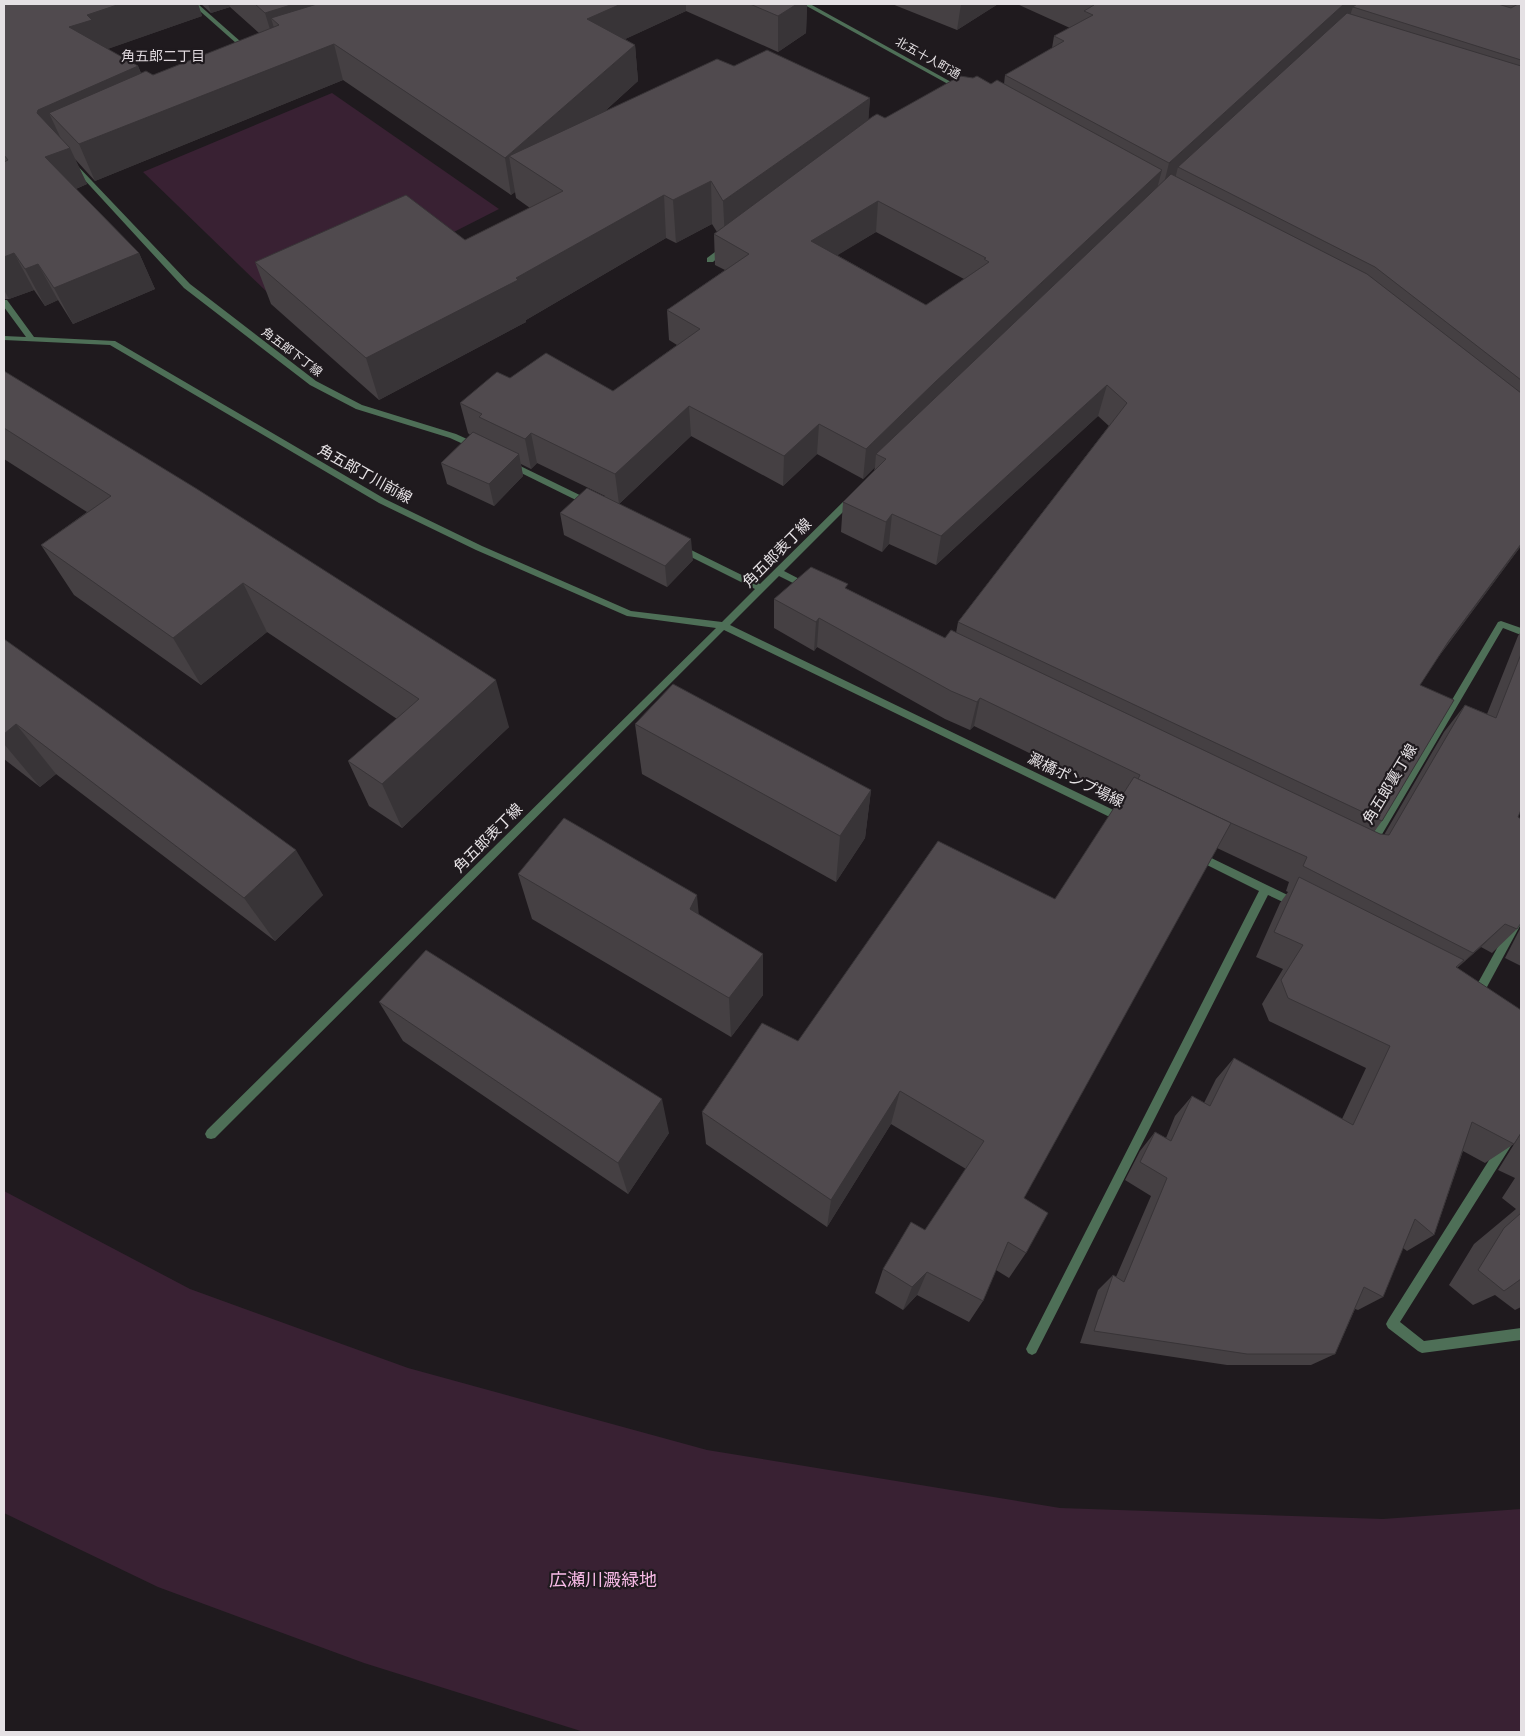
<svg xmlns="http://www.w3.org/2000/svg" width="1525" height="1736" viewBox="0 0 1525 1736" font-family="Signika,'Noto Sans JP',sans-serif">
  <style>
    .green { fill: #392133 }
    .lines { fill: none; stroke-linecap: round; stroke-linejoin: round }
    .service { fill: #4e6f57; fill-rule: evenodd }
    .minor { fill: #4e6f57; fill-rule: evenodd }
    .wall { fill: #454043; fill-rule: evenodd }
    .shaded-wall { fill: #383437 }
    .building { fill: #504a4e; stroke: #383437; fill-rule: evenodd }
    .labels { text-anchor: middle; stroke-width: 4.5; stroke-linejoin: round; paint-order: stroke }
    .far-street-label { font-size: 12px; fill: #e5e1e4; stroke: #1f1a1e }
    .far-neighbourhood-label { font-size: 14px; fill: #dfd8dd; stroke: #1f1a1e }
    .street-label { font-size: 15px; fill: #e5e1e4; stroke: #1f1a1e }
    .near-park-label { font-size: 18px; fill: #f7bae6; stroke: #1f1a1e }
  </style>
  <rect width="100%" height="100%" fill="#1f1a1e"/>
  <!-- green -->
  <g class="green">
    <path d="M332,93L499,209L446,236L268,293L143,172Z"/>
    <path d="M4,1191L190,1289L408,1368L707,1450L1060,1508L1383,1519L1521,1509V1732H584L364,1663L158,1587L4,1513Z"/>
  </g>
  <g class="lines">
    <!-- service -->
    <g class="service">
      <path d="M723,246L729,248L713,262H707V258Z"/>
      <path d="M1521,1115V1130L1400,1322L1424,1341L1521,1328V1340L1422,1353L1418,1351L1388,1328L1386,1324L1388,1320L1517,1116Z"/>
    </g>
    <!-- minor -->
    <g class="minor">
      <path d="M192,4H198L249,49V51H245Z"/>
      <path d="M803,4H810L962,88L957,89Z"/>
      <path d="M69,161H73L190,284L316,381L362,405L456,434L478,444V448H472L450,438L356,409L310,385L184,288L69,163Z"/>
      <path d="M4,300H7L34,337L115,341L385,499L482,546L631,611L722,622L755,589L677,550V546H683L760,584L850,495H856V499L784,571L809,584L810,586L809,588H803L779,576L730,625L1126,816L1128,819L1126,822H1120L724,630L215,1138L211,1139L207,1138L205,1134L207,1130L716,628L627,616L476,550L379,503L110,345L4,340V336L26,337L4,307Z"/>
      <path d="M510,461L592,501L593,503L589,506L586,505L507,466L506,464Z"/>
      <path d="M1501,621L1521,628V635L1503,628L1374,848H1368L1366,845L1368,842L1498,622Z"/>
      <path d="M1199,852L1300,901L1301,904L1300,907L1296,908L1268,895L1036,1353L1032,1355L1028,1353L1026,1349L1028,1345L1259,891L1195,859L1194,856L1195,853Z"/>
      <path d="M1521,911V924L1481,998L1477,1000L1473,998L1472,995L1473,992L1517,912Z"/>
    </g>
  </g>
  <!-- wall -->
  <g class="wall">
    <path d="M4,4H198L202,16L107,49L138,66L141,73L153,75L259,33L230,7L211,13L201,4H807L806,33L778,52L686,11L625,39L635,45L638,81L605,111L734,66L870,98L868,120L885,118L991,84H1004L1005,75L1052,48L1054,36L1070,28L1017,4H1521V546L1437,659L1420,685L1382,821L1374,832L1380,834L1384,835L1444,732L1465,705L1487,714L1518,636L1521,631V810L1518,817L1517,929L1492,953L1481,947L1457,968L1514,1144L1485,1163L1463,1151L1434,1235L1407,1251L1403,1248L1383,1297L1358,1310L1355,1309L1335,1354L1311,1365H1227L1080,1343L1098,1290L1113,1275L1116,1277L1151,1196L1125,1180L1140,1151L1155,1132L1166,1138L1175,1116L1192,1096L1204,1103L1216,1079L1234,1058L1342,1119L1366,1068L1269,1021L1262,1004L1283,969L1256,957L1280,903L1288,892L1286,891L1289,882L1217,848L1024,1198L1026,1253L1009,1278L996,1270L983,1301L969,1322L917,1295L903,1310L875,1293L883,1269L925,1230L966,1169L891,1124L827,1227L706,1144L702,1112L798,1041L1055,899L1121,798L974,726L970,730L945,719L817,647L814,651L774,628V599L847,589L945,638L956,633L958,622L1109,426L1098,416L936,565L889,544L882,552L841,532L843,502L874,471L875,467L863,479L817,454L783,486L691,436L619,504L693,560L667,587L564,535L560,513L605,496L537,463L531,469L521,464L523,476L494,506L447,484L441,463L470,435L468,433L460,403L510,378L613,391L677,345L669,340L667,310L725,270L715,265L714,234L717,232L712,224L676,243L666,238L526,320V322L379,400L271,304L255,262L465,240L530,208L516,198L515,192L511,195L343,80L95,181L75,159L87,184L76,189L139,253L155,289L73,324L58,300L45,306L34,290L9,299H4ZM876,232L964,279L926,305L837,255Z"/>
    <path d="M892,4H998L957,30Z"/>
    <path d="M4,371L509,727L402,828L369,806L348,761L397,719L267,632L201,685L74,595L41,545L87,512L4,459Z"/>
    <path d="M4,639L323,895L275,941L56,774L40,787L4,759Z"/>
    <path d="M635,724L871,790L865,838L836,882L642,774Z"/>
    <path d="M518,874L699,915L763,954V995L731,1037L532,919Z"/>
    <path d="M1521,927V966L1505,958Z"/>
    <path d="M379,1002L669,1133L628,1194L403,1041Z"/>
    <path d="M1521,1133V1307L1515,1310L1495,1295L1473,1305L1449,1285L1474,1244L1516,1209L1502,1198L1515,1178L1498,1170Z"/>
  </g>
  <!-- shaded-wall -->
  <g class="shaded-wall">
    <path d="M120,4H198L202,16L105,50L69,27L87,15Z"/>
    <path d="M208,4H229L230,7L211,13Z"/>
    <path d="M294,4H413L271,18L280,48L276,49L265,13Z"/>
    <path d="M621,4H686V11L591,55L587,19Z"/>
    <path d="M797,4H807L806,33L778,52V16Z"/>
    <path d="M961,4H998L957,30Z"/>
    <path d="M1344,4H1360L1353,7L1348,21L1178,167L1174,183L1161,195L1169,163Z"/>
    <path d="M334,44L343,80L95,181L79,144Z"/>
    <path d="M635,45L638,81L536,173L509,156L515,192L511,195L505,158Z"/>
    <path d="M138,66L152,102L49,113L63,143L37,113L38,110Z"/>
    <path d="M870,98L867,141L725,240L723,201Z"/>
    <path d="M70,148L87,184L63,194L45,157Z"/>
    <path d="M1162,170L1154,200L876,454L875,467L863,479L866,449L934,383Z"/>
    <path d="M711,181L712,224L676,243L673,200Z"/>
    <path d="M664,195L666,238L526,320V322L379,400L366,358L516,278Z"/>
    <path d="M878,201L876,232L810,272L811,241Z"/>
    <path d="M14,253L34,290L9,299L4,290V257Z"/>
    <path d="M139,253L155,289L73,324L54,288Z"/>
    <path d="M38,264L58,300L45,306L25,269Z"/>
    <path d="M1107,385L1098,416L936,565L941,536Z"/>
    <path d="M689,406L691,436L619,504L615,474Z"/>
    <path d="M819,424L817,454L783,486L784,456Z"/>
    <path d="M531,433L537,463L531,469L525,439Z"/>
    <path d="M519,454L523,476L494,506L489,484Z"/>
    <path d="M892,514L889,544L882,552L886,522Z"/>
    <path d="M691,539L693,560L667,587L665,566Z"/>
    <path d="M1521,544V546L1428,670L1448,642Z"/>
    <path d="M243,583L267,632L201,685L173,638Z"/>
    <path d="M819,618L817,647L814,651L816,622Z"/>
    <path d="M496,680L509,727L402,828L382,784Z"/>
    <path d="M980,698L974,726L970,730L977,702Z"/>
    <path d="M16,724L56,774L40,787L4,744V734Z"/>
    <path d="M871,790L865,838L836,882L840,836Z"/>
    <path d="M296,850L323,895L275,941L244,898Z"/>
    <path d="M697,895L701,938L690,909Z"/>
    <path d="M1505,924L1481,947L1449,975L1473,953Z"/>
    <path d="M763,954V995L731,1037L729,998Z"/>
    <path d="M900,1091L891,1124L827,1227L831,1200Z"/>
    <path d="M662,1099L669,1133L628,1194L618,1163Z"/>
    <path d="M927,1272L917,1295L903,1310L912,1287Z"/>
  </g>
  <!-- building -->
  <g class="building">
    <path d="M4,4H120L87,15L92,20L69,27L138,66L38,110L37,113L70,148L45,157L139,253L54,288L38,264L25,269L14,253L4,257V162L8,160L4,155Z"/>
    <path d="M255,4H294L265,13Z"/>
    <path d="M317,4H621L587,19L635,45L505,158L334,44L79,144L49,113L146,71L153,75L279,25L271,18Z"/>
    <path d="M750,4H797L778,16Z"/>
    <path d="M1091,4H1344L1169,163L1005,75L1064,41L1054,36L1093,15L1084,11L1094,5Z"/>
    <path d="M1357,4H1498L1511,8L1518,4H1516H1521V60L1353,7Z"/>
    <path d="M1347,13L1521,66V380L1375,267L1178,167Z"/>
    <path d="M767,50L870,98L723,201L711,181L673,200L664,195L516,278L518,280L366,358L255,262L406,195L465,240L563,191L509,156L717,59L734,66Z"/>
    <path d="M960,76L973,78L977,76L991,84L997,80L1162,170L934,383L866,449L819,424L784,456L689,406L615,474L531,433L525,439L479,417L482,414L460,403L497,372L510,378L546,353L613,391L700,329L667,310L749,254L714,234L872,117L877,114L885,118ZM878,201L986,258L984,259L989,262L926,305L811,241Z"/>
    <path d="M1171,174L1367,274L1521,393V544L1448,642L1420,685L1454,700L1382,821L958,622L1127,403L1107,385L941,536L892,514L886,522L843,502L886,459L876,454Z"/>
    <path d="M4,371L197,489L496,680L382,784L348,761L419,699L243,583L173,638L41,545L111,496L4,428Z"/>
    <path d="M473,432L519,454L489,484L441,463Z"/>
    <path d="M587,488L691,539L665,566L560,513Z"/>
    <path d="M811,567L848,584L845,588L945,638L951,630L1380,834L1389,835L1465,705L1496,718L1521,654V810L1518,817L1521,819V923L1517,929L1505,924L1473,953L1303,866L1307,857L1231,823L1138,779L1140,775L980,698L977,702L951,691L819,618L816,622L774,599Z"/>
    <path d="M4,639L105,711L296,850L244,898L16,724L4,734Z"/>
    <path d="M673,684L871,790L840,836L635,724Z"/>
    <path d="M1134,777L1231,823L1024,1198L1048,1213L1026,1253L1008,1242L983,1301L927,1272L912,1287L883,1269L911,1222L925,1230L984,1141L900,1091L831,1200L702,1112L762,1023L798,1041L938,841L1055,899Z"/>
    <path d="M564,818L697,895L690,909L763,954L729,998L518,874Z"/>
    <path d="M1299,877L1464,960L1456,967L1521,1010V1133L1514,1144L1472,1122L1434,1235L1415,1219L1383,1297L1364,1287L1335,1354H1247L1094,1331L1113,1275L1124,1282L1167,1178L1140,1162L1155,1132L1171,1141L1192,1096L1210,1106L1234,1058L1353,1125L1390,1046L1288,998L1281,980L1303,945L1274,932Z"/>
    <path d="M426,950L662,1099L618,1163L379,1002Z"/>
    <path d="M1521,1213V1279L1504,1291L1478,1270L1504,1228Z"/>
  </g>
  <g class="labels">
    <!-- far-street labels -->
    <g class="far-street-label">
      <text transform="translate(928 58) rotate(29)" y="4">北五十人町通</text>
      <text transform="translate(292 352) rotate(37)" y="4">角五郎下丁線</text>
    </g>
    <!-- far-neighbourhood labels -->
    <g class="far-neighbourhood-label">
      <text x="163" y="61">角五郎二丁目</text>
    </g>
    <!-- street labels -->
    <g class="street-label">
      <text transform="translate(365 474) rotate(29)" y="5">角五郎丁川前線</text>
      <text transform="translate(777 553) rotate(-45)" y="5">角五郎表丁線</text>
      <text transform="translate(1076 780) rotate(26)" y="5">澱橋ポンプ場線</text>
      <text transform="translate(1390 784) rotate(-59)" y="5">角五郎裏丁線</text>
      <text transform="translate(488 838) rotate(-45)" y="5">角五郎表丁線</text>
    </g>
    <!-- near-park labels -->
    <g class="near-park-label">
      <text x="603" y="1586">広瀬川澱緑地</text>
    </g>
  </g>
  <!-- border -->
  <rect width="1525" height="1736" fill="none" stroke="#e5e1e4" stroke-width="10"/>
</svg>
